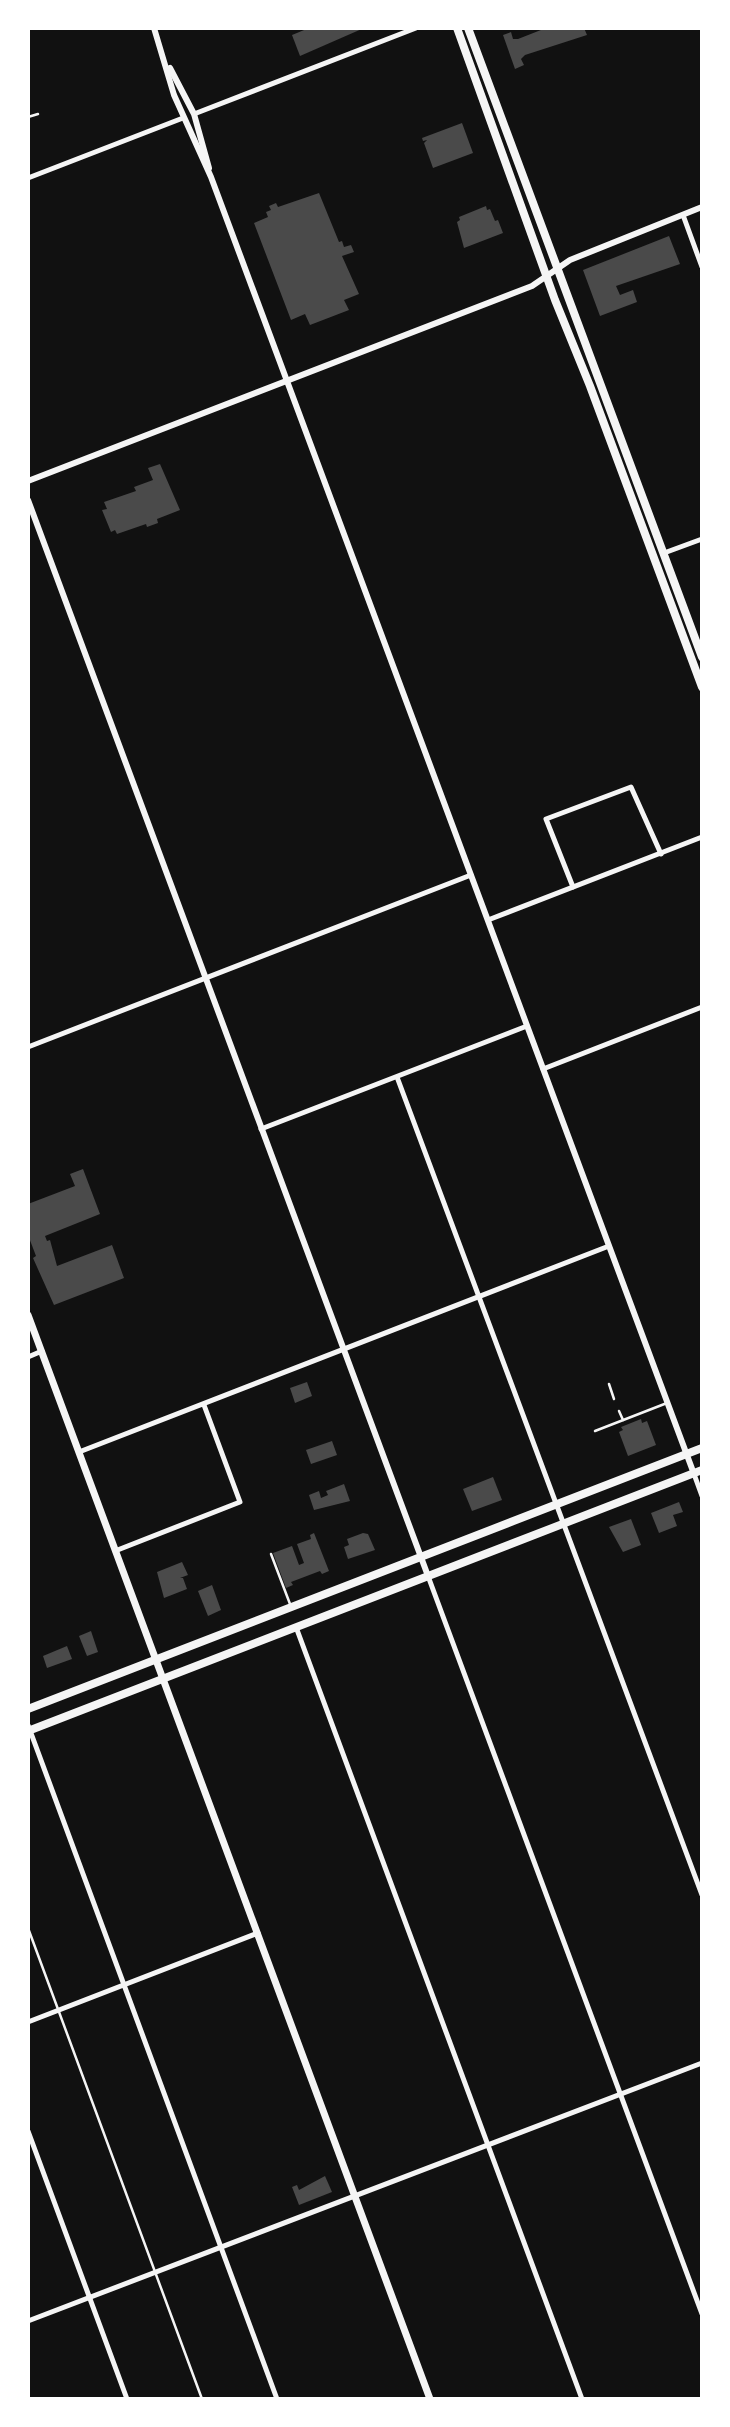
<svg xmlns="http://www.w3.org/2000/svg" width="730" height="2427" viewBox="0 0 730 2427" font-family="'Archivo Narrow',sans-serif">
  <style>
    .building { fill: #4a4a4a }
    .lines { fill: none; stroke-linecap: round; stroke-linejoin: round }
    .service { stroke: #f5f5f5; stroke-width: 2.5 }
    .minor { stroke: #f5f5f5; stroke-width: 5 }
    .tertiary { stroke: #f5f5f5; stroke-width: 6 }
    .secondary { stroke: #f5f5f5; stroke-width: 7 }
    .primary { stroke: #f5f5f5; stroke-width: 8 }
  </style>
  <rect width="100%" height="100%" fill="#111"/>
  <!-- building -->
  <g class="building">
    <path d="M309,28H364L300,56L292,35Z"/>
    <path d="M546,28H584L587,35L525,55L521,59L524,65L515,69L503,35L511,32L513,39H518Z"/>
    <path d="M462,123L473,153L433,168L424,143L427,140L423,141L422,138Z"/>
    <path d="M319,193L339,242L342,241L344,247L351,245L354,252L342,256L359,294L344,300L349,310L310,325L305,314L291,320L254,223L268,217L266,212L271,210L269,206L276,203L278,207Z"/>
    <path d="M486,206L487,210L490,209L495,221L498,220L503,233L464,248L457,222L460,220L459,217Z"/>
    <path d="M669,236L680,264L616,286L620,295L633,290L637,302L600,316L583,270Z"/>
    <path d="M160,464L180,510L157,519L158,523L147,527L146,524L117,534L115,530L111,532L102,510L107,509L104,502L136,491L134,487L153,480L148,468Z"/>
    <path d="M83,1169L100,1214L45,1236L47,1241L50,1240L57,1266L112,1245L124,1278L54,1305L33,1258L36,1256L28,1235V1204L75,1186L70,1174Z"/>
    <path d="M307,1382L312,1396L295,1403L290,1388Z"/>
    <path d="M641,1419L642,1423L647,1421L656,1445L628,1456L619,1432L623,1430L621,1427Z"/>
    <path d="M332,1441L337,1455L311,1464L306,1450Z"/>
    <path d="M493,1477L502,1500L472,1511L463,1489Z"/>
    <path d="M344,1484L350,1501L314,1510L309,1495L319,1491L321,1498L328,1495L326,1491Z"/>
    <path d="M679,1502L683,1512L673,1515L677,1526L659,1533L651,1513Z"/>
    <path d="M631,1519L641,1545L623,1552L609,1527Z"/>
    <path d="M314,1533L329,1571L322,1574L320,1571L291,1582L293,1585L286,1588L273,1553L292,1546L299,1565L304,1563L297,1544L311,1539L310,1535Z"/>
    <path d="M363,1533L368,1534L375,1550L348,1559L344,1547L349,1545L347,1539Z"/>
    <path d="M182,1562L188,1575L180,1578H183L187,1589L164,1598L157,1572Z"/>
    <path d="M212,1585L221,1610L208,1616L198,1591Z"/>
    <path d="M91,1631L98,1652L87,1656L79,1636Z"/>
    <path d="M67,1646L72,1659L47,1668L43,1656Z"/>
    <path d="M325,2176L332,2192L299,2205L292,2187L297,2185L299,2190Z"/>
  </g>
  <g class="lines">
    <!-- service -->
    <g class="service">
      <path d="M28,117L38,114"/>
      <path d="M609,1384L614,1399"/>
      <path d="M619,1411L623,1420"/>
      <path d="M595,1431L667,1403"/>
      <path d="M271,1554L290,1604"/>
      <path d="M28,1928L202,2399"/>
    </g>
    <!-- minor -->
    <g class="minor">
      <path d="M194,114L416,28"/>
      <path d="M28,178L183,118"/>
      <path d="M683,215L702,267"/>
      <path d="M664,553L702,539"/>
      <path d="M573,887L546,819L631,787L661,854"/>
      <path d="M488,920L702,837"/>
      <path d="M28,1047L471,875"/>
      <path d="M543,1069L702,1007"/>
      <path d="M397,1077L702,1895"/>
      <path d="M261,1129L527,1026"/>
      <path d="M28,1357L42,1351"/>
      <path d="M79,1452L609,1246"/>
      <path d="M694,1474L702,1496"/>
      <path d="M115,1551L240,1502L204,1405"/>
      <path d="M428,1576L702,2314"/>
      <path d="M296,1627L582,2399"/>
      <path d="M28,1725L277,2399"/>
      <path d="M28,2022L258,1933"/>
      <path d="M28,2131L127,2399"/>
      <path d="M28,2321L702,2063"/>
    </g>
    <!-- tertiary -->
    <g class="tertiary">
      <path d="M154,28L174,95L211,177L694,1474"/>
      <path d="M170,68L194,114L209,168"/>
      <path d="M28,481L532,286L570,260L702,207"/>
      <path d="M28,500L428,1576"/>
    </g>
    <!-- secondary -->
    <path class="secondary" d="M28,1315L430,2399"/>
    <!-- primary -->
    <g class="primary">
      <path d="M457,28L555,300L590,386L702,687"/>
      <path d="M468,28L702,657"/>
      <path d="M28,1709L702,1448"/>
      <path d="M28,1731L702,1470"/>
    </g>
  </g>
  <!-- border -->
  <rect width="730" height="2427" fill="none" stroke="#ffffff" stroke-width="60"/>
</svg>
